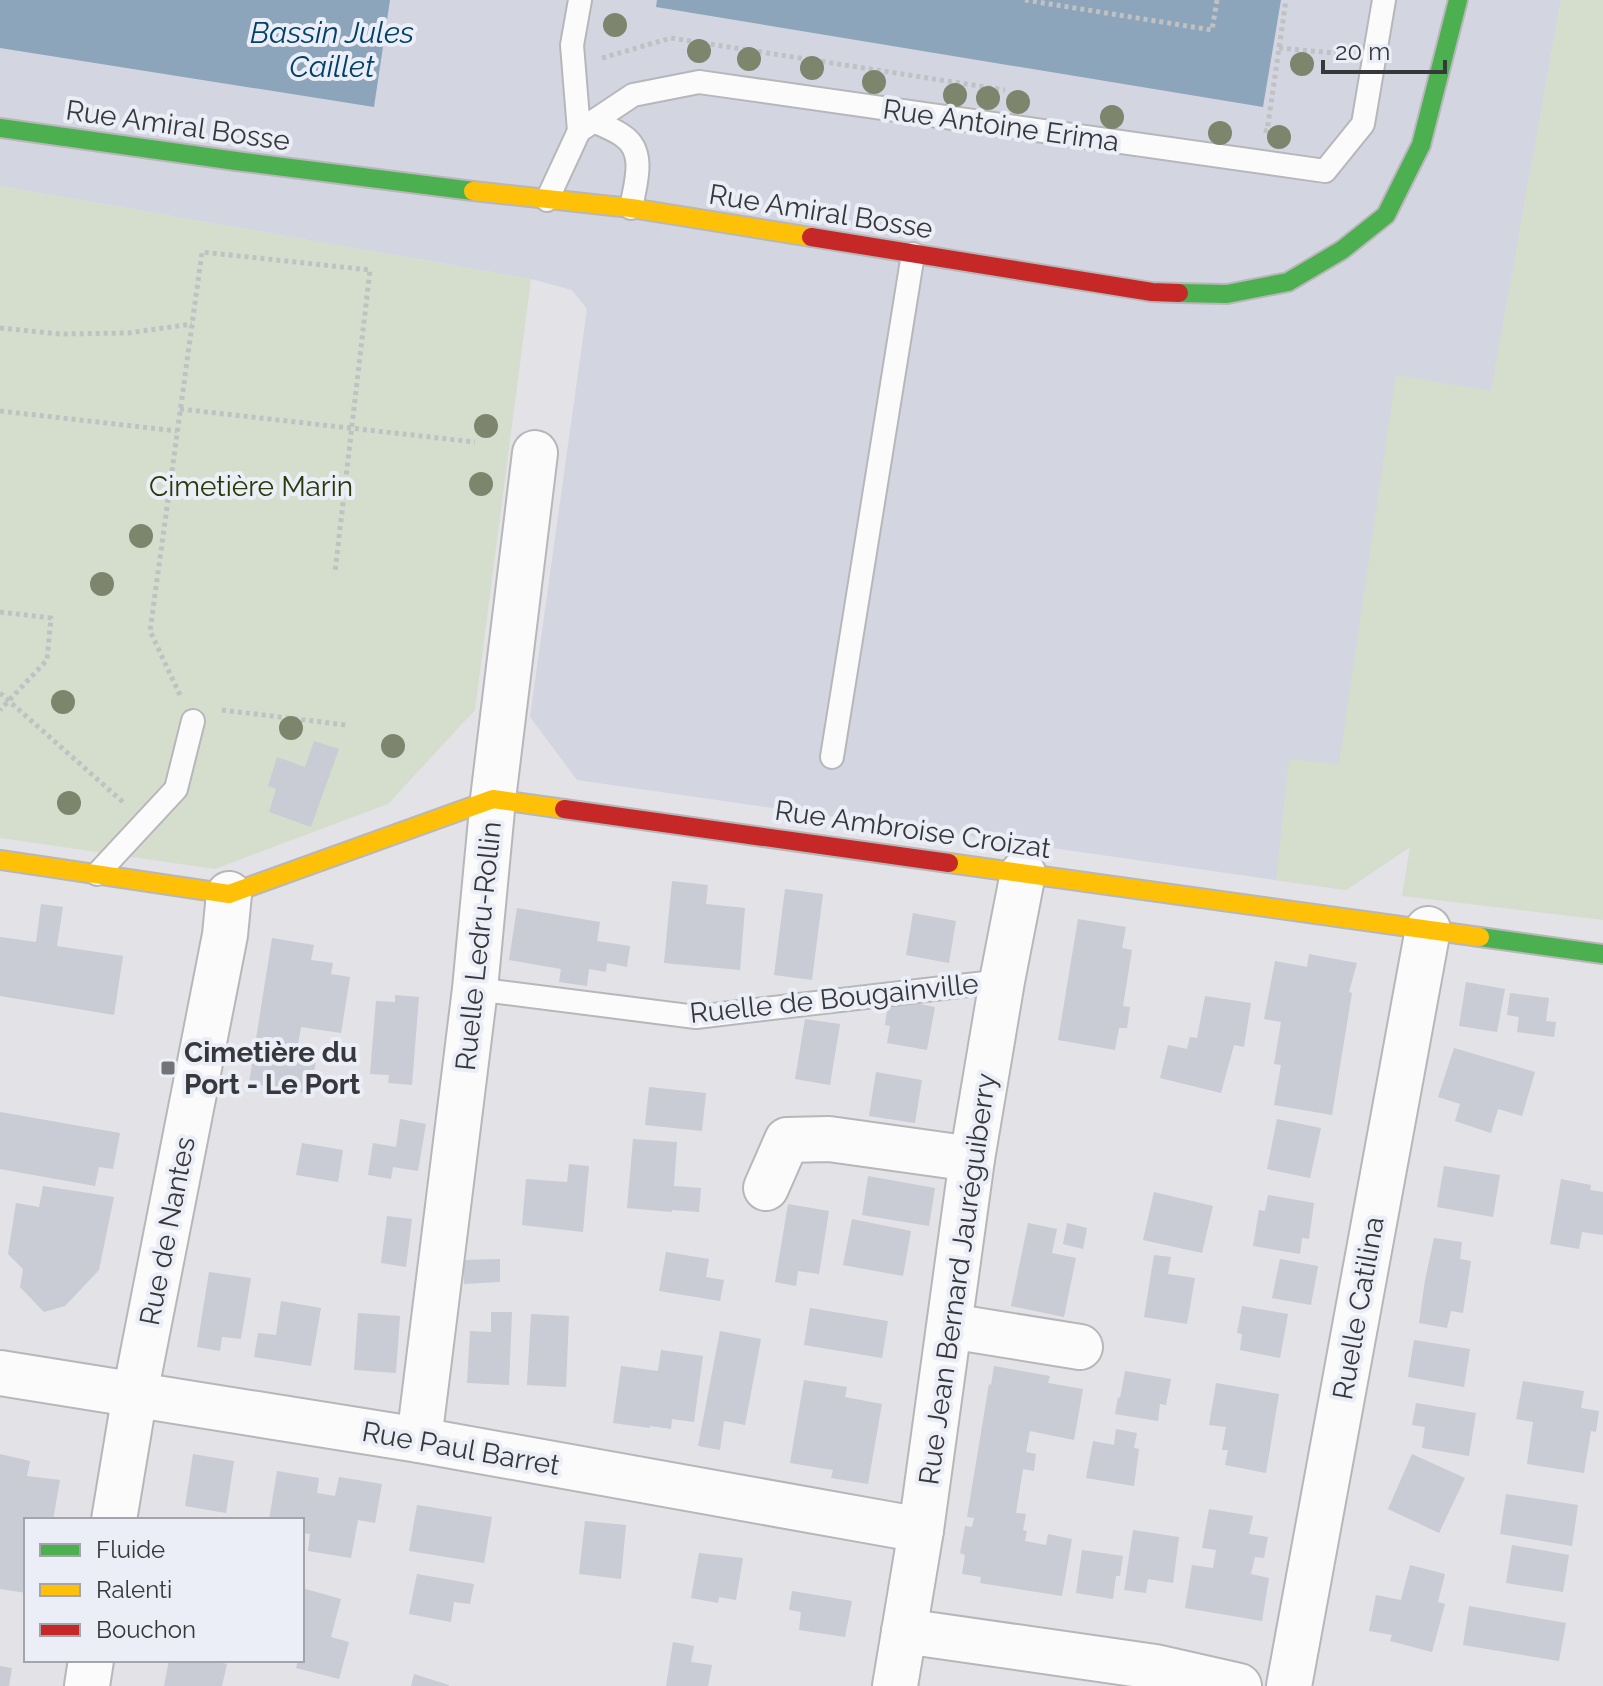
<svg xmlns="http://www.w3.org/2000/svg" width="1603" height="1686" viewBox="0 0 1603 1686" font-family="Raleway,sans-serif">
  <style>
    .built { fill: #d3d5e1 }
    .green { fill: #d5decc }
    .water { fill: #8da5bb }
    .building { fill: #c9cbd5 }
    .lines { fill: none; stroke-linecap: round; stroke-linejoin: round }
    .lane-casing { stroke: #b7b7ba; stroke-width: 26 }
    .street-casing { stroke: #b7b7ba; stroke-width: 48 }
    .fast-casing { stroke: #b7b7ba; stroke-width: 22 }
    .slow-casing { stroke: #b7b7ba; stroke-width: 22 }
    .jam-casing { stroke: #b7b7ba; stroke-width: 22 }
    .path { stroke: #c0c1c3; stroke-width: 5; stroke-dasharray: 4 4; stroke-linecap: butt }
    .lane { stroke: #fbfbfb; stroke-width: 22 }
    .street { stroke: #fbfbfb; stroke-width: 44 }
    .fast { stroke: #4caf50; stroke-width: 18 }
    .slow { stroke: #ffc107; stroke-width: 18 }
    .jam { stroke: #c62828; stroke-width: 18 }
    .tree { fill: #7d856d }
    .poi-dot { fill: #737478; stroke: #eceef7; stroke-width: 3 }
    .labels { text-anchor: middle; stroke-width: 8; stroke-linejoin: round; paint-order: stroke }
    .street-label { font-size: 28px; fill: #37383c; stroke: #eceef7 }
    .park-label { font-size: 28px; fill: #2a390a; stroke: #eceef7 }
    .poi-label { font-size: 28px; font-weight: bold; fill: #37383c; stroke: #eceef7; text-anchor: start }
    .water-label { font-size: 30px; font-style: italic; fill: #004168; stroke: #eceef7 }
  </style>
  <rect width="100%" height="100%" fill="#e2e2e7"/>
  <!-- built -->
  <path class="built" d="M0,0H1561L1410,847L1346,890L577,780L530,717L587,309L572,290L531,279L0,186Z"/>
  <!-- green -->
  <g class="green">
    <path d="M1561,0H1603V920L1402,896L1410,847L1346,890L1276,880L1289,759L1339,764L1396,375L1491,391Z"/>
    <path d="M0,186L531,279L475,710L388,804L215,869L0,838Z"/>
  </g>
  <!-- water -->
  <g class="water">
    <path d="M0,0H390L374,107L0,48Z"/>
    <path d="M657,0H1281L1263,107L656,7Z"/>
  </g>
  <!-- building -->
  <g class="building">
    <path d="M314,741L339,749L311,827L269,812L276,789L268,786L277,757L305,767Z"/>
    <path d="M672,881L708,885L706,904L745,908L740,970L664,963Z"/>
    <path d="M785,889L823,894L812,980L774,975Z"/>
    <path d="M41,904L63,907L57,946L123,956L114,1015L0,996V937L36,942Z"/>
    <path d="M517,908L600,922L597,941L630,946L627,967L607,963L606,972L589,969L587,986L559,982L561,969L509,960Z"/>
    <path d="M913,913L956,921L949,963L906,955Z"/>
    <path d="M1078,919L1126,927L1122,948L1132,950L1123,1006L1130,1007L1127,1028H1119L1115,1050L1058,1040Z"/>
    <path d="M272,938L314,945L311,960L333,963L331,974L350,977L341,1033L301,1027L297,1050L272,1046L317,1055L310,1094L249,1083Z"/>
    <path d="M1309,954L1357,963L1349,992L1352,993L1332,1115L1274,1105L1281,1065L1274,1064L1281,1022L1264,1019L1275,961L1307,967Z"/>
    <path d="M1466,982L1505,989L1497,1032L1459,1026Z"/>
    <path d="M1510,993L1549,998L1546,1021L1556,1022L1554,1037L1517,1032L1519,1017L1507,1015Z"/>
    <path d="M395,995L419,997L412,1085L388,1083L389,1075L370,1074L376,1001L395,1002Z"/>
    <path d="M1205,996L1251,1003L1244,1047L1234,1045L1221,1093L1160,1078L1168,1045L1187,1049L1190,1037L1197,1038Z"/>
    <path d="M889,998L935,1007L927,1050L887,1043L890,1026L885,1025Z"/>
    <path d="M805,1019L840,1024L830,1085L795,1079Z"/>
    <path d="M1454,1048L1535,1072L1522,1116L1498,1109L1491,1133L1455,1121L1460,1104L1438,1097Z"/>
    <path d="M876,1072L922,1080L915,1123L869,1116Z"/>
    <path d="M649,1087L706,1093L702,1131L645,1125Z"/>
    <path d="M0,1112L120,1133L113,1169L99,1167L95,1186L0,1169Z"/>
    <path d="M400,1119L426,1124L418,1171L393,1167L391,1179L368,1175L373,1143L396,1147Z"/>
    <path d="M1277,1119L1321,1128L1310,1178L1267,1169Z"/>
    <path d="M633,1139L677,1142L674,1186L701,1188L699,1212L672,1210V1212L627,1208Z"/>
    <path d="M302,1143L343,1150L338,1182L296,1175Z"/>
    <path d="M569,1164L589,1166L583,1232L522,1225L526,1179L567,1182Z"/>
    <path d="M1444,1166L1500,1175L1493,1217L1437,1207Z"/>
    <path d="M868,1176L935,1188L929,1226L862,1215Z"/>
    <path d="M1561,1179L1591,1185L1590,1190L1603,1192V1235L1582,1232L1579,1249L1550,1244Z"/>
    <path d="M43,1186L114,1197L99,1270L65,1306L44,1312L20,1287L23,1269L8,1254L16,1203L39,1207Z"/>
    <path d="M1154,1192L1213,1206L1202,1253L1143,1240Z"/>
    <path d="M1268,1195L1314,1203L1309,1239L1302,1238L1300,1254L1253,1246L1259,1210L1265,1211Z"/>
    <path d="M788,1204L829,1211L819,1274L798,1271L796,1286L775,1282Z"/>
    <path d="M387,1216L412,1219L406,1267L381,1263Z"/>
    <path d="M852,1219L911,1231L903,1276L843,1265Z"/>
    <path d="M1028,1223L1057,1229L1052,1253L1076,1258L1064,1317L1011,1306Z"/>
    <path d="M1067,1223L1087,1228L1083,1249L1063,1244Z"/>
    <path d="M1434,1238L1462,1242L1460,1259L1471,1261L1463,1313L1451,1311L1447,1328L1419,1323L1425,1280Z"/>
    <path d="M666,1252L709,1259L706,1277L724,1280L720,1301L659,1291Z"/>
    <path d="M1154,1255L1171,1257L1168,1274L1195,1278L1187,1324L1144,1317Z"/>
    <path d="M500,1259V1282L464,1284L463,1260Z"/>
    <path d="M1280,1259L1318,1266L1311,1305L1272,1298Z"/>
    <path d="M209,1272L251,1278L241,1339L222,1337L220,1351L197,1347Z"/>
    <path d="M281,1301L321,1308L311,1366L254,1357L258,1333L276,1335Z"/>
    <path d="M1242,1306L1288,1314L1280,1358L1240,1350L1242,1334L1237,1333Z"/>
    <path d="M810,1308L888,1321L882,1358L804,1345Z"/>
    <path d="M491,1312H512L509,1385L467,1383L470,1331L491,1332Z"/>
    <path d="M358,1313L400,1316L396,1373L354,1370Z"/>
    <path d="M531,1314L569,1316L566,1387L527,1385Z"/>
    <path d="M720,1331L761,1339L745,1425L724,1421L720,1450L698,1446Z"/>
    <path d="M1414,1340L1470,1349L1464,1387L1408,1377Z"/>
    <path d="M661,1350L703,1356L694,1422L672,1419L671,1429L650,1426V1428L613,1423L621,1366L658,1371Z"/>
    <path d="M994,1366L1050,1376L1048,1383L1083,1389L1074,1440L1030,1431L1026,1452L1036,1454L1034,1471L1023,1469L1016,1513L1026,1514L1023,1530L1027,1531L1025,1541L1046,1545L1048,1534L1072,1539L1062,1596L980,1583L981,1577L962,1574L965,1555L960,1553L965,1526L972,1527L974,1518L967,1517L989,1384L991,1385Z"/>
    <path d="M1125,1371L1171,1379L1166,1405L1160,1404L1158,1421L1115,1414L1118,1397L1120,1398Z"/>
    <path d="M804,1380L847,1387L845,1397L882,1404L868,1484L831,1478L833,1470L790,1463Z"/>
    <path d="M1523,1381L1584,1391L1581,1408L1599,1411L1596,1432L1591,1431L1584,1473L1527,1464L1533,1422L1516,1419Z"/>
    <path d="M1216,1383L1279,1394L1266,1473L1225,1465L1228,1450H1222L1226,1427L1209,1425Z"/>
    <path d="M1416,1403L1476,1413L1469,1456L1422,1448L1425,1427L1412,1425Z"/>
    <path d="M1116,1429L1137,1433L1134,1448L1139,1449L1134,1486L1086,1478L1093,1441L1114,1445Z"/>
    <path d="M0,1454L30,1461L27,1476L60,1480L53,1520H26V1593L0,1589Z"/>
    <path d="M193,1454L234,1461L226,1513L185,1506Z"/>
    <path d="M1412,1454L1465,1478L1439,1533L1388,1509Z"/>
    <path d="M277,1471L319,1478L317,1493L335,1496L339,1477L382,1484L375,1523L358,1520L351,1558L308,1551L310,1534L302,1533V1520H269Z"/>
    <path d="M1506,1494L1578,1505L1572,1546L1500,1534Z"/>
    <path d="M417,1505L492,1517L484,1563L409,1551Z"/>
    <path d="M1209,1509L1253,1516L1249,1534L1268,1537L1264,1558L1255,1557L1251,1574L1269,1578L1262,1621L1185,1608L1192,1565L1213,1568L1216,1550L1202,1548Z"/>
    <path d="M585,1521L626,1525L621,1579L579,1574Z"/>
    <path d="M1133,1530L1179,1537L1173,1583L1148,1579L1146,1593L1124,1590Z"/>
    <path d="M1512,1545L1569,1555L1563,1592L1506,1583Z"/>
    <path d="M1082,1550L1123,1556L1120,1576H1116L1113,1599L1076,1593Z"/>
    <path d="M699,1553L743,1558L736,1600L719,1597L718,1603L691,1598Z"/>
    <path d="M1410,1565L1445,1574L1438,1602L1445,1604L1432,1652L1390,1641L1392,1635L1369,1631L1376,1595L1401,1600Z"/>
    <path d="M417,1574L474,1584L470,1604L454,1602L451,1622L409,1614Z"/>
    <path d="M302,1588L341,1599L331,1637L349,1642L339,1679L296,1668L298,1660H302Z"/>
    <path d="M792,1591L852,1601L845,1637L799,1630L801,1612L789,1610Z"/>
    <path d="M1469,1606L1566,1623L1559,1661L1463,1645Z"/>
    <path d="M673,1642L694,1646L691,1662L712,1665L708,1686H666Z"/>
    <path d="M169,1660H206L227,1664L222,1686H164Z"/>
    <path d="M0,1666L12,1668L9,1686H0Z"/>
    <path d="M414,1674L449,1685V1686H411Z"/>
  </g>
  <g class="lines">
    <!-- lane casing -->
    <g class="lane-casing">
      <g id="lane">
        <path d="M594,121C604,126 615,130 623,136C647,152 635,185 631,208"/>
        <path d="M579,131L572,45L580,0"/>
        <path d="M547,200L579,131L633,95L699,82L1325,171L1363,124L1384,0"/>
        <path d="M832,757L913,254"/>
        <path d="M97,874L176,789L193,721"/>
        <path d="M475,989L696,1017L1002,981"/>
      </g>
    </g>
    <!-- street casing -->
    <g class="street-casing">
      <g id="street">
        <path d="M766,1188L787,1140L829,1139L972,1159"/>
        <path d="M950,1326L1080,1347"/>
        <path d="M0,1373L419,1440L921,1530"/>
        <path d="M419,1440L475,989L493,799L535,453"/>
        <path d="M114,1520L135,1394L225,935L229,894"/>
        <path d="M904,1631L1155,1667L1239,1686"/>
        <path d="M87,1686L91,1660"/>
        <path d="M895,1686L921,1530L972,1159L1002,981L1023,873"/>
        <path d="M1289,1686L1428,929"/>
      </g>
    </g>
    <!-- fast casing -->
    <g class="fast-casing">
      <g id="fast">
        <path d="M0,128L236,161L473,191"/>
        <path d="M1179,293L1227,294L1288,282L1342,250L1386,215L1421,145L1458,0"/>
        <path d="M1480,937L1603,954"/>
      </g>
    </g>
    <!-- slow casing -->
    <g class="slow-casing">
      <g id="slow">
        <path d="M473,191L631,208L811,237"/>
        <path d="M0,860L229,894L493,799L564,809"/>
        <path d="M949,863L1480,937"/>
      </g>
    </g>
    <!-- jam casing -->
    <g class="jam-casing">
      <g id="jam">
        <path d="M811,237L1152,292L1179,293"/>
        <path d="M564,809L949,863"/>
      </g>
    </g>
    <!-- path -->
    <g class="path">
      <path d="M1025,0L1212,30L1217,0"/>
      <path d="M1279,48L1345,54"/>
      <path d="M602,58L671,38L1005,90"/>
      <path d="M1264,130L1267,131L1286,0"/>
      <path d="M0,328L60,334L128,333L192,324"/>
      <path d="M180,409L475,442"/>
      <path d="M0,411L177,431"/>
      <path d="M0,612L51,618L47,660L0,710"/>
      <path d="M0,693L123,802"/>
      <path d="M180,695L150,631L202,252L370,270L335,572"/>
      <path d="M222,710L346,725"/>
    </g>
    <!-- lane -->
    <use href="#lane" class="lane"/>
    <!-- street -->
    <use href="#street" class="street"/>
    <!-- fast -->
    <use href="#fast" class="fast"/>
    <!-- slow -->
    <use href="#slow" class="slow"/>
    <!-- jam -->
    <use href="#jam" class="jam"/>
  </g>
  <!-- trees -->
  <g class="tree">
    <circle cx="615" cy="25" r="12"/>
    <circle cx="699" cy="51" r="12"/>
    <circle cx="749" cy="59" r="12"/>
    <circle cx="1302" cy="64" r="12"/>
    <circle cx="812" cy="68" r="12"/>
    <circle cx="874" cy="82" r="12"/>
    <circle cx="955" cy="95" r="12"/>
    <circle cx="988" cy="98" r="12"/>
    <circle cx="1018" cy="102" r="12"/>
    <circle cx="1112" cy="117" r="12"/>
    <circle cx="1220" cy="133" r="12"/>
    <circle cx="1279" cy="137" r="12"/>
    <circle cx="486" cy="426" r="12"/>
    <circle cx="481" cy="484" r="12"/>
    <circle cx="141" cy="536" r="12"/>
    <circle cx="102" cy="584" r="12"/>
    <circle cx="63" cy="702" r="12"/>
    <circle cx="291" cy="728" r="12"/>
    <circle cx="393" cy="746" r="12"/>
    <circle cx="69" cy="803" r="12"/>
  </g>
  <!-- markers -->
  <rect class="poi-dot" x="160" y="1060" width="16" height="16" rx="4"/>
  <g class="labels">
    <!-- street labels -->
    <g class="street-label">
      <text transform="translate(178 125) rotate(8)" y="10">Rue Amiral Bosse</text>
      <text transform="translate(1001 125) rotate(8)" y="10">Rue Antoine Erima</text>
      <text transform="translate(821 211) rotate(9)" y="10">Rue Amiral Bosse</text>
      <text transform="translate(913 829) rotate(8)" y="10">Rue Ambroise Croizat</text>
      <text transform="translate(478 946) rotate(-84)" y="10">Ruelle Ledru-Rollin</text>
      <text transform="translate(834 998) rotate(-6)" y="10">Ruelle de Bougainville</text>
      <text transform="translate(167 1231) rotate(-79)" y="10">Rue de Nantes</text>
      <text transform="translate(957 1279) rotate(-82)" y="10">Rue Jean Bernard Jauréguiberry</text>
      <text transform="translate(1358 1308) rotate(-80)" y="10">Ruelle Catilina</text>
      <text transform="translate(461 1448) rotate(10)" y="10">Rue Paul Barret</text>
    </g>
    <!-- park labels -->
    <g class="park-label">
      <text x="251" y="496">Cimetière Marin</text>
    </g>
    <!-- poi labels -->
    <g class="poi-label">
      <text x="184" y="1062">Cimetière du<tspan x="184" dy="32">Port - Le Port</tspan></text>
    </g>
    <!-- water labels -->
    <g class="water-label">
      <text x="332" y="43">Bassin Jules<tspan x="332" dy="34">Caillet</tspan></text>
    </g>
  </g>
  <!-- legend -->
  <rect x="24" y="1518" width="280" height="144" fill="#eceef7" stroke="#a4a5ac" stroke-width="2"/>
  <rect x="40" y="1544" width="40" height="12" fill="#4caf50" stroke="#a4a5ac" stroke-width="2"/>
  <text x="96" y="1558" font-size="24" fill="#37383c">Fluide</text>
  <rect x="40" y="1584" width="40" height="12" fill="#ffc107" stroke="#a4a5ac" stroke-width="2"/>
  <text x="96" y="1598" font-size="24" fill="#37383c">Ralenti</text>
  <rect x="40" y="1624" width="40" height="12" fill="#c62828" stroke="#a4a5ac" stroke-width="2"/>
  <text x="96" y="1638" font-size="24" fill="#37383c">Bouchon</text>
  <!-- scale -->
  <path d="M1323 60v12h122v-12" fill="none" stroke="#37383c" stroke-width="4"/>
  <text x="1335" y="60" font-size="24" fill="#37383c" stroke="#eceef7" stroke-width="6" paint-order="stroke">20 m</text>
</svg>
